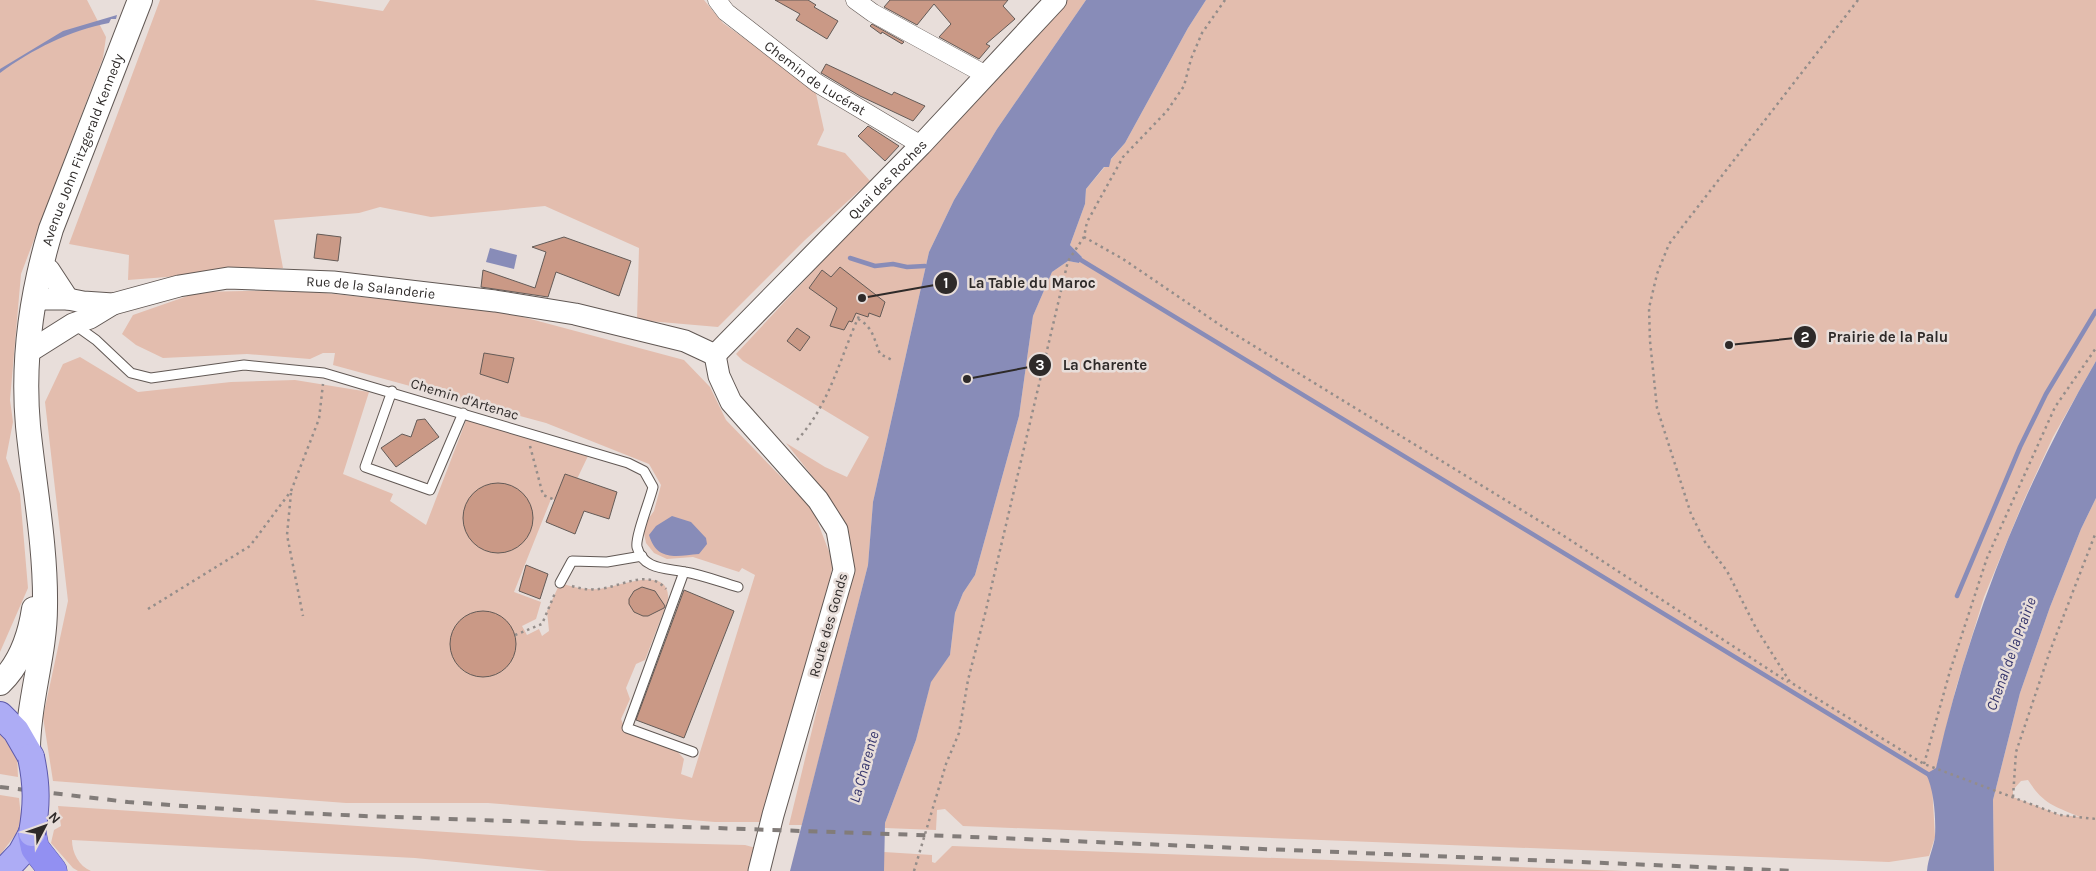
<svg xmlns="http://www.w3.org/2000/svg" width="2096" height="871" viewBox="0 0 2096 871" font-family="Karla,sans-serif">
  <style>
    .green { fill: #e3bdae; fill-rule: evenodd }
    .water { fill: #888cb8 }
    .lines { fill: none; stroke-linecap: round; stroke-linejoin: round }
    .stream { stroke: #888cb8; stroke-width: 4.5 }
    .building { fill: #ca9986; stroke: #645b57 }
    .service-casing { stroke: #615854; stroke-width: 11 }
    .minor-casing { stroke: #615854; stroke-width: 19 }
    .tertiary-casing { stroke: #615854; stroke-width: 23 }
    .secondary-casing { stroke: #615854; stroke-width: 26 }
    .primary-casing { stroke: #5d5aaa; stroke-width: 28 }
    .trunk-casing { stroke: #5d5aaa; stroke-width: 29 }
    .path { stroke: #948d8a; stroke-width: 2.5; stroke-dasharray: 2.5 4; stroke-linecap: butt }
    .service { stroke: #fff; stroke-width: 9 }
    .minor { stroke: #fff; stroke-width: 18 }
    .tertiary { stroke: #fff; stroke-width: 21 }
    .secondary { stroke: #fff; stroke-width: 24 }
    .primary { stroke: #adacf5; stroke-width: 26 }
    .trunk { stroke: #9290f2; stroke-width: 28 }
    .rail { stroke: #827c79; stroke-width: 4; stroke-dasharray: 9 9; stroke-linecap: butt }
    .primary-bridge-casing { stroke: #5d5aaa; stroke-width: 28; stroke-linecap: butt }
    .primary-bridge { stroke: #adacf5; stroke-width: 26 }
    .labels { text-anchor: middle; stroke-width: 5; stroke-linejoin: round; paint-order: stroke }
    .street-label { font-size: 14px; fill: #2e2a29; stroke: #e8deda }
    .water-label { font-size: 15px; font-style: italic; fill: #34346c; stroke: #e8deda }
    .leader { fill: none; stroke: #2e2a29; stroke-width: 2 }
    .callout-dot { fill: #2e2a29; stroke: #e8deda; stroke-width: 2 }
    .mark-label { font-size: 15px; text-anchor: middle; font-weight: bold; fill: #fff }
    .callout-label { font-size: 15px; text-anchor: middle; font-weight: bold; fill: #2e2a29; stroke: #e8deda; stroke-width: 5; stroke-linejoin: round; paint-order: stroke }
  </style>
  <rect width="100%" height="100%" fill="#e8deda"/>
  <!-- green -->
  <g class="green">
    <path d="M0,0H87L106,37L103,58L21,274L10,400L13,422L6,458L20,494L28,588L0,652Z"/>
    <path d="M160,0H314L383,11L390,0H704L723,23L815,89L824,130L817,145L845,153L870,181L805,240L718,327L637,320L639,248L545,206L431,217L380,207L359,213L274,220L283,268L128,280L129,255L69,244Z"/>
    <path d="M1066,0H1086L997,129L954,200L929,252L873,502L868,565L802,825H789L845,594L842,524L817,482L786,443L825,467L847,477L869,437L743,361L736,354Z"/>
    <path d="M1206,0H2096V361L2053,437L2024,500L1984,597L1956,688L1932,785L1935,837L1929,856L1889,862L963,826L945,809L937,810L936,830L885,828V823L916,740L931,681L950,655L955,613L963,593L975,575L1019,416L1033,316L1052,272L1068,261L1079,263L1082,257L1070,245L1085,204L1086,189L1125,143L1188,28Z"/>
    <path d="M297,290L504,312L684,360L710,387L726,420L813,510L833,562L827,598L762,822H715L488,803H346L53,781L43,717L68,601L45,402L63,364L80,357L138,392L231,382L295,380L369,392L343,474L393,494L390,501L426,525L467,418L588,456L577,479L565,475L555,500L551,499L514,592L541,602L536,619L522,626L527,635L539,629L542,636L549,631L547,611L560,583C573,587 585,590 599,589C616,588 671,563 668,600L645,660L636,664L626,688L630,699L621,719L625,729L630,734L677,751L684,759L681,774L692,778L755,575L742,568L739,572L693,557L667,559L654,553L646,543L644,533L646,522L654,511L661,485L649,464L546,423L333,365L335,353H323L310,359L247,354L163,358L136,345L122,334L133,315L199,292Z"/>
    <path d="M2096,498V871H1994L1993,800L2020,693L2050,607L2081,529ZM2028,780C2044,805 2055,806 2080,817L2060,815L2013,797V790L2021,781Z"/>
    <path d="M0,734L17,754L18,777L0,774Z"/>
    <path d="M0,795L19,798L22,826L0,855Z"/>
    <path d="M58,806L583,841L745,845L756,848L752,871H548L415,858L72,840C72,853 79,866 91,871H78L73,868L51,843L54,830L61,826Z"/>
    <path d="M952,846L1624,871H884V852L932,855V862L935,863Z"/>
  </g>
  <!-- water -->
  <g class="water">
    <path d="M1086,0H1206L1188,28L1125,143L1111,159L1109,167H1104L1086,189L1085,204L1070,245L1082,257L1079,263L1068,261L1052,272L1033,316L1019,416L975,575L963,593L955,613L950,655L931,682L916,740L885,823L884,871H790L868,565L873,502L929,252L954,200L997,129Z"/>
    <path d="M117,15L116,19H111L109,23C71,30 31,50 0,73V69L63,31Z"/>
    <path d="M490,248L517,255L514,269L486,262Z"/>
    <path d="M2096,361V498L2081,529L2050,607L2020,693L1993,800L1994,871H1927C1928,858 1934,847 1935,836C1936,818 1934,789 1926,774L1936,768C1968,625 2022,488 2096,361Z"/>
    <path d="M672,516L691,522L706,538L707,544L699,554C677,556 657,562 649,535L656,526Z"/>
  </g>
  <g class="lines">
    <!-- stream -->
    <g class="stream">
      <path d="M1076,257L1931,776"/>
      <path d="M850,258L875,266L893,264L907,267L925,266"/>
      <path d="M1957,596L2020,447L2046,394L2096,311"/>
    </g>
  </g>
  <!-- building -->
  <g class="building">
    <path d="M775,0H808L816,5L814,7L838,21L827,39L796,20L800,14Z"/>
    <path d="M890,0H1008L1003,6L1015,19L986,44L990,46L979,59L939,37L951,24L934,4L917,25L884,7Z"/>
    <path d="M872,24L904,42L902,44L882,32L881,34L870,26Z"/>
    <path d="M826,64L892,95L894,92L925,106L913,121L860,96L823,74L821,73Z"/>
    <path d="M868,126L899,146L885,161L858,136Z"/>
    <path d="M317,234L341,237L338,261L314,258Z"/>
    <path d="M564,237L631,261L619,296L556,272L548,297L481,287L483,270L535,288L546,252L532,247Z"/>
    <path d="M840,267L885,302L880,317L869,313L868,317L856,313L852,322L849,321L844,330L830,326L837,308L809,288L822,270L831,277Z"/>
    <path d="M797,328L810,337L800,351L787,341Z"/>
    <path d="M484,353L514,358L508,383L480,374Z"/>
    <path d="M425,419L439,437L396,467L381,448L402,434L411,437L417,420Z"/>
    <path d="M565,474L617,492L609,519L584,511L575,534L546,522Z"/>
    <circle cx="498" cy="518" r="35"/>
    <path d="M526,565L548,574L540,599L519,591Z"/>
    <path d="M642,587L655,591L665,606L664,608L648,616H643L634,612L629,604V599L634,591Z"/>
    <path d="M684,590L734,611L684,738L636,720Z"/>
    <circle cx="483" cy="644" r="33"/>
  </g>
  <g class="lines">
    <!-- service casing -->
    <g class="service-casing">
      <g id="service">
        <path d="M75,325L96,340L131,373L151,378L244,365L324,373L628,463L644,471L653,487C650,500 635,537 637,547C643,570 666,568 685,572C703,575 720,582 738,587"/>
        <path d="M392,391L365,467L430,490L463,413"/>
        <path d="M684,572L627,728L693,752"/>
        <path d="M560,583L572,561L607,562L642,556"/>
      </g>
    </g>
    <!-- minor casing -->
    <g class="minor-casing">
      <g id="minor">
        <path id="s1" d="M717,0L726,12L817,83L921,145"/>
        <path d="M855,0L873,13L986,75"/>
      </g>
    </g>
    <!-- tertiary casing -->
    <g class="tertiary-casing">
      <g id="tertiary">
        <path d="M40,265L49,270L68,299"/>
        <path id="s2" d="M34,302L44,299H68L83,302L113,304L179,286L228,278L333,282L495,301L575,314L685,341L715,355"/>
        <path d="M27,353L73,324L90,318L113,304"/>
        <path d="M715,355L719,376L731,402L818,500L837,530L844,570L773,815L759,871"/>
        <path id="s3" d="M715,355L921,145L1056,0"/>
      </g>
    </g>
    <!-- secondary casing -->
    <g class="secondary-casing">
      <g id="secondary">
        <path d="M0,683C20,664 30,635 34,609"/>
        <path id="s4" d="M28,749C28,701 45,655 45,607C46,546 34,486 28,426C22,359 32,292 51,229L140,0"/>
      </g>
    </g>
    <!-- primary casing -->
    <g class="primary-casing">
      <g id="primary">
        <path d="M0,715L16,731L31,757"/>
        <path d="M4,871L21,853L32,833"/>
      </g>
    </g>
    <!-- trunk casing -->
    <g class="trunk-casing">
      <path id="trunk" d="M32,833L35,848L53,871"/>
    </g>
    <!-- path -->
    <g class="path">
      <path d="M1225,0L1202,33L1191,59L1184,86L1167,111L1123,157L1087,222L1084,237L1123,259L1223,327L1564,536L1788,682"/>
      <path d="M1858,0L1669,244L1657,274L1649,308L1650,341L1657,408L1691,514L1705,542L1727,571L1756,628L1790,682L1924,764L2060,815L2096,819"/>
      <path d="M858,319C873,327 874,339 880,354L894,361"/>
      <path d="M797,440C829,406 840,358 859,316"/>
      <path d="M530,446L543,495L555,500"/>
      <path d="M291,493L287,535L303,616"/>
      <path d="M572,586C581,589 590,590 599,589C621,587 648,568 666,589"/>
      <path d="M148,609L250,546L291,491L319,419L323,384"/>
      <path d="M515,635L542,624L555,593"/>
      <path d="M1924,764L1950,671L1987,558L2055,407L2096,348"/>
      <path d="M2013,797L2016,752L2050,651L2096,532"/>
      <path d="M914,871L946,764L959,733L968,680L985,614L1068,261L1084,237"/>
    </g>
    <!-- service -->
    <use href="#service" class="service"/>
    <!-- minor -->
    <use href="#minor" class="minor"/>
    <!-- tertiary -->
    <use href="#tertiary" class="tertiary"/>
    <!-- secondary -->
    <use href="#secondary" class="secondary"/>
    <!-- primary -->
    <use href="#primary" class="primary"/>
    <!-- trunk -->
    <use href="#trunk" class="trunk"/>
    <!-- rail -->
    <path class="rail" d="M0,787L128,802L240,810L364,816L949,836L1797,871"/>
    <!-- primary-bridge casing -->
    <g class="primary-bridge-casing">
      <path id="primary-bridge" d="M31,757C37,785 37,805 32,833"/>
    </g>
    <!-- primary-bridge -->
    <use href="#primary-bridge" class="primary-bridge"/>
  </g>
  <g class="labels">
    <!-- street labels -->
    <g class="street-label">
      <text dy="5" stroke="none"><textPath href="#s1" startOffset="126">Chemin de Lucérat</textPath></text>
      <text dy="5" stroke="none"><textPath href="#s4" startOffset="610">Avenue John Fitzgerald Kennedy</textPath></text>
      <text dy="5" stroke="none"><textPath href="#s3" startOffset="246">Quai des Roches</textPath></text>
      <text dy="5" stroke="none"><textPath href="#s2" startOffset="341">Rue de la Salanderie</textPath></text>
      <text transform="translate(465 399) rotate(17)" y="5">Chemin d'Artenac</text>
      <text transform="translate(828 625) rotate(-74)" y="5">Route des Gonds</text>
    </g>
    <!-- water labels -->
    <g class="water-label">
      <text transform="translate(2011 654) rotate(-70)" y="5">Chenal de la Prairie</text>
      <text transform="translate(864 767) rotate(-74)" y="5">La Charente</text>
    </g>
  </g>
  <!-- callouts -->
  <path class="leader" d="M862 298L946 283M1729 345L1805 337M967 379L1040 365"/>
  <g class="callout-dot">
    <circle cx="862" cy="298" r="5"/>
    <circle cx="1729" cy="345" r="5"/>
    <circle cx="967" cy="379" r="5"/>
    <circle cx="946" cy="283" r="12"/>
    <circle cx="1805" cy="337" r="12"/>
    <circle cx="1040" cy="365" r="12"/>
  </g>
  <g class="mark-label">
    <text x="946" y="288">1</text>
    <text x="1805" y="342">2</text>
    <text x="1040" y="370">3</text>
  </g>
  <g class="callout-label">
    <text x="1032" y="288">La Table du Maroc</text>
    <text x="1888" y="342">Prairie de la Palu</text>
    <text x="1105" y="370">La Charente</text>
  </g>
  <!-- north arrow -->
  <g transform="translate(45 826) rotate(49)" stroke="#e8deda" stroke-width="4" paint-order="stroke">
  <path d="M0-4L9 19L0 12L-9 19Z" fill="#2e2a29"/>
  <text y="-8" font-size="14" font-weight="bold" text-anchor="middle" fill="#2e2a29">N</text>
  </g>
</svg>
